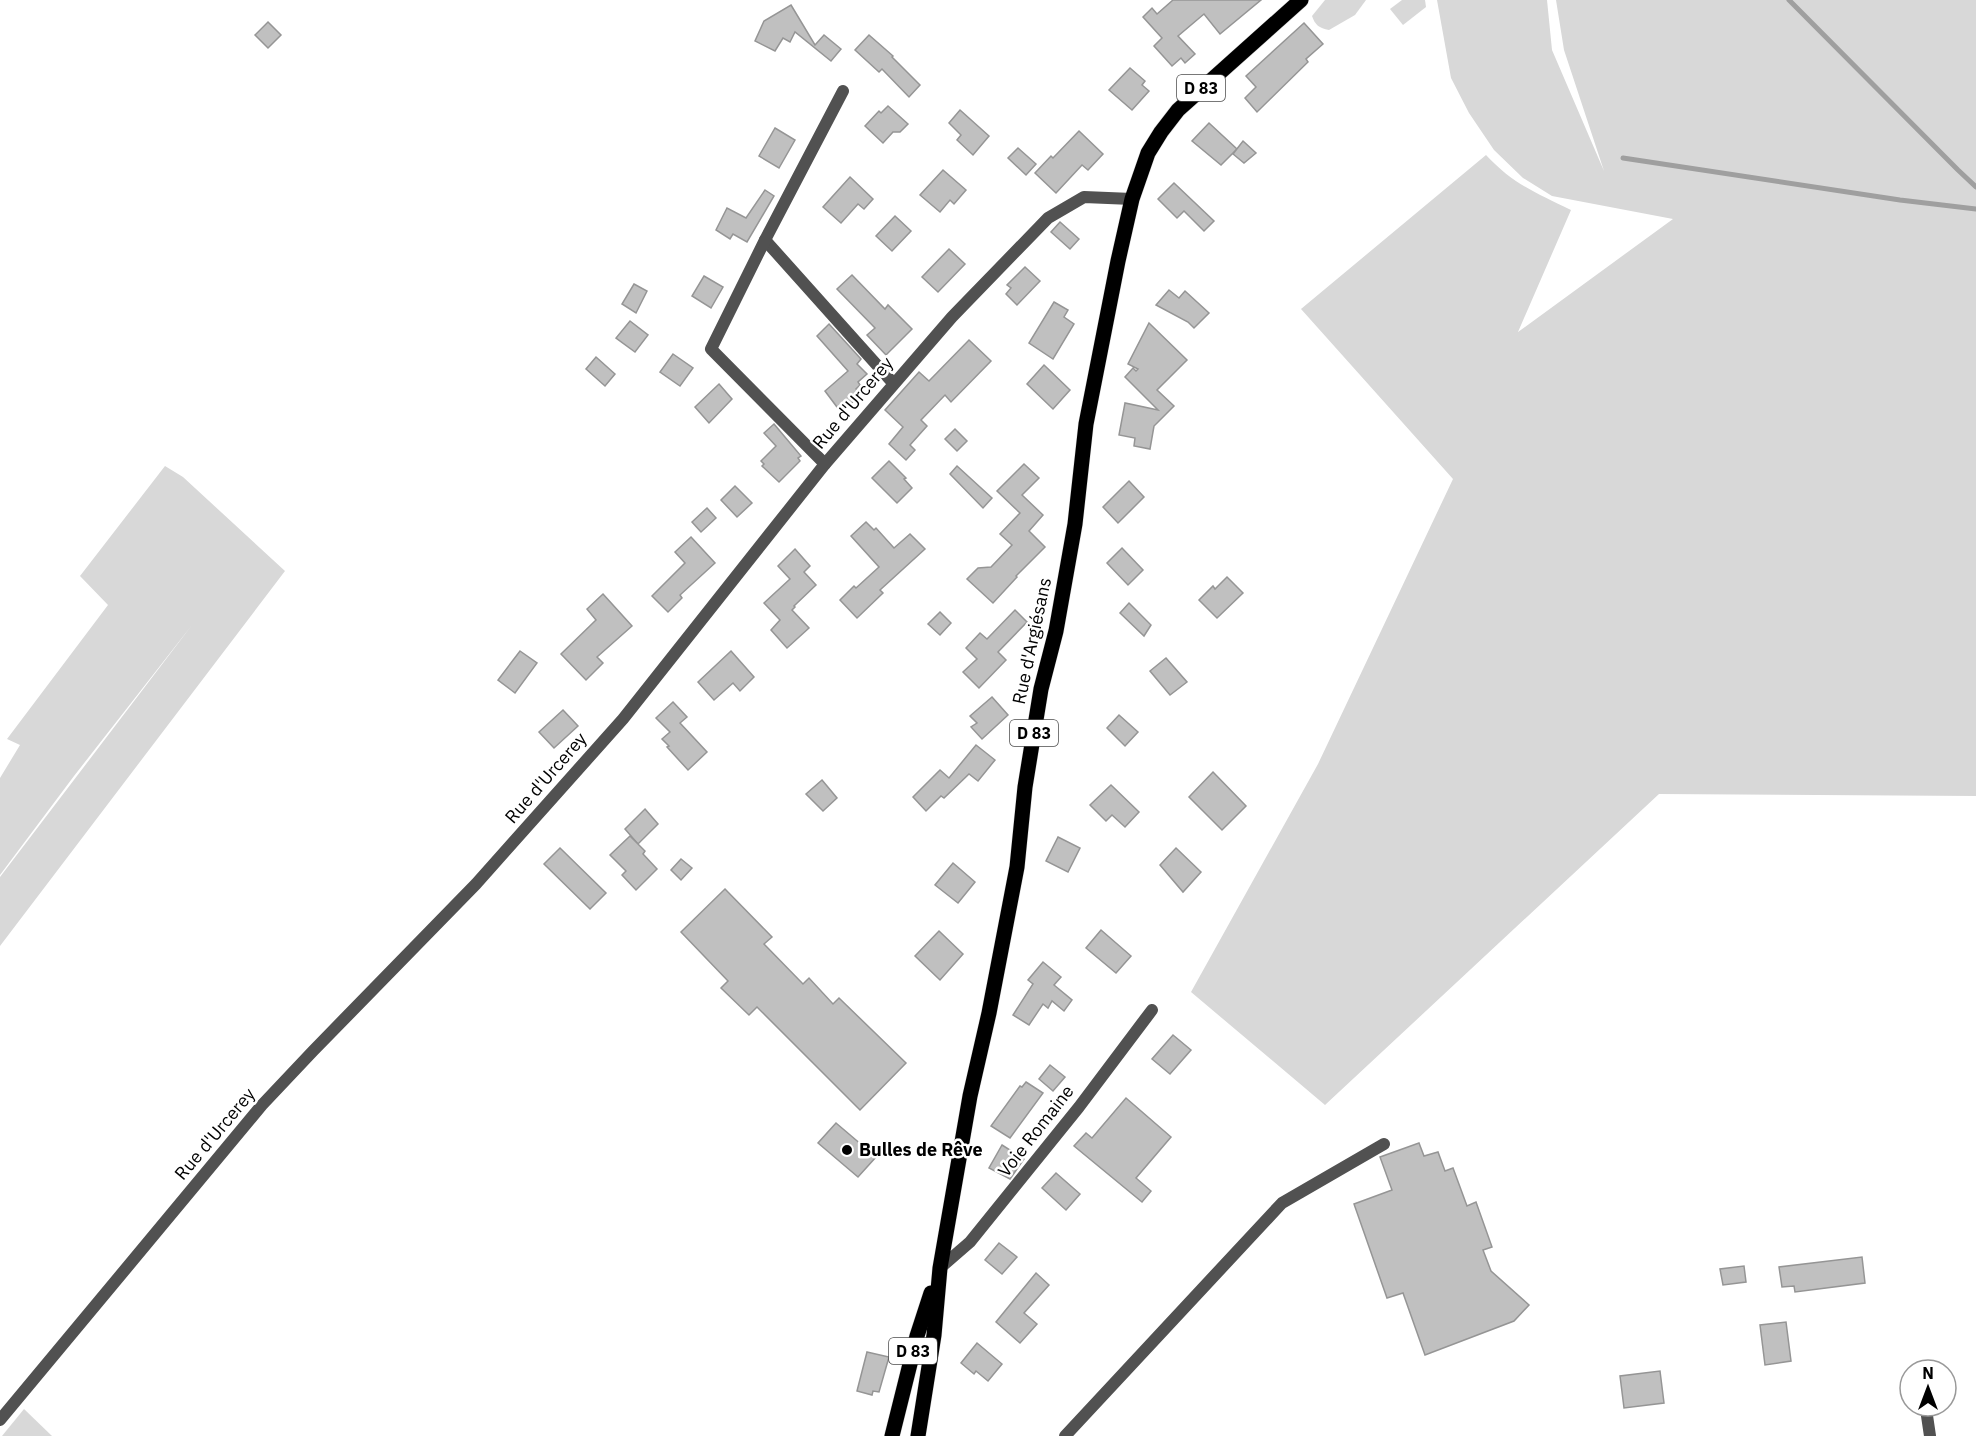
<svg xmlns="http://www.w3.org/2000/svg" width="1976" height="1436" viewBox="0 0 1976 1436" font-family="'IBM Plex Sans',sans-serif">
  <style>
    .green { fill: #d8d8d8 }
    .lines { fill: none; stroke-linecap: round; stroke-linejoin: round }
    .stream { stroke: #9f9f9f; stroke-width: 5 }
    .building { fill: #c0c0c0; stroke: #959595; stroke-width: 1.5 }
    .primary-casing { stroke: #dbdbdb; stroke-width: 16 }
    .minor { stroke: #515151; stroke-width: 12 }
    .tertiary { stroke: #515151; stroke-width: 12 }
    .primary { stroke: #000; stroke-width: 15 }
    .poi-dot { fill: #000; stroke: #fff; stroke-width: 2 }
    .labels { text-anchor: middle; stroke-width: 5; stroke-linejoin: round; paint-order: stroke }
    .shield { fill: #fff; stroke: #4c4c4c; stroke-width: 1.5 }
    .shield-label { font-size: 16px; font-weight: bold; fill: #000 }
    .street-label { font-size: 18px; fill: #000; stroke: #fff }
    .poi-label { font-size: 18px; font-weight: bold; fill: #000; stroke: #fff; text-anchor: start }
  </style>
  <rect width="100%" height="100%" fill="#fff"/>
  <!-- green -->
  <g class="green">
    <path d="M1325,0H1366L1355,15L1329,30C1319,28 1315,25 1312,16Z"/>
    <path d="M1402,0H1425L1426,7L1403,25L1390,9Z"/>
    <path d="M1437,0H1547L1552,50L1604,171L1564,50L1556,0H1976V796L1659,794L1325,1105L1191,992L1318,764L1453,479L1301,309L1486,155C1513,184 1536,193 1571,210L1518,332L1673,219L1552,196L1523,178L1494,150L1469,113L1451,78Z"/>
    <path d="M165,466L183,477L285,571L0,946V877L192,625L74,776L0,875V778L20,745L7,739L108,605L80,576Z"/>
    <path d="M24,1409L52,1436H2Z"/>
  </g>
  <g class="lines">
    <!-- stream -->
    <g class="stream">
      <path d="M1789,0L1958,170L1976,187"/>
      <path d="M1623,158L1900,200L1976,209"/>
    </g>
  </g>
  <!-- building -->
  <g class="building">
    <path d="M1173,0H1261L1220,34L1204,14L1178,36L1195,54L1185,63L1181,58L1172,66L1154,46L1162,38L1143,17L1152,8L1157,14Z"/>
    <path d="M791,5L815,45L824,35L841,49L831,61L795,32L790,42L783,38L775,51L755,41L764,21Z"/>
    <path d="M268,22L281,35L268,48L255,35Z"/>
    <path d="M1304,23L1323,44L1306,59L1308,62L1257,112L1245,98L1256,87L1246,76Z"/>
    <path d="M869,35L893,56L892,57L920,85L909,97L882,69L879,72L855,50Z"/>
    <path d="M1130,68L1145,81L1142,85L1149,91L1132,110L1109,90Z"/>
    <path d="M888,106L908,124L900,132H893L883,143L865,126L879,111L881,113Z"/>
    <path d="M960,110L989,136L973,155L957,140L961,135L949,123Z"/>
    <path d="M1209,123L1237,149L1221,165L1192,141Z"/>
    <path d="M775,128L795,140L779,168L759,156Z"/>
    <path d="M1079,131L1103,154L1088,170L1082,165L1056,193L1035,173L1051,156L1053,158Z"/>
    <path d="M1243,141L1256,153L1244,163L1233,154Z"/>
    <path d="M1018,148L1036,164L1026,175L1008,158Z"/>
    <path d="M943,170L966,190L954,204L950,200L940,212L920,195Z"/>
    <path d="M850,177L873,199L864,209L858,204L841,223L823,207Z"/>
    <path d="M1174,183L1214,221L1204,231L1184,211L1177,218L1158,199Z"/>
    <path d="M765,190L774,196L747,242L733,234L730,239L716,230L727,208L746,218Z"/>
    <path d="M895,216L911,231L892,251L876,236Z"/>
    <path d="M1060,222L1079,239L1070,249L1051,232Z"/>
    <path d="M949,249L965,264L938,292L922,277Z"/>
    <path d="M1025,267L1040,281L1017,305L1006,294L1011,288L1007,285Z"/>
    <path d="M852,275L885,309L888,305L912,329L886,355L867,335L875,328L837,289Z"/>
    <path d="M704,276L723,287L711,308L692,296Z"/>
    <path d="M634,284L647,291L636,313L622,304Z"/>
    <path d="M1169,290L1179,298L1185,291L1209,313L1194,328L1188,322L1156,305Z"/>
    <path d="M1054,302L1068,310L1064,317L1074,324L1053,359L1029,343Z"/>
    <path d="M630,321L648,335L635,352L616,338Z"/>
    <path d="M1149,323L1187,360L1157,390L1174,406L1154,426L1150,449L1134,446L1135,438L1119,435L1125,403L1158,410L1125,377L1133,368L1136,371L1138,369L1128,364Z"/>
    <path d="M829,324L861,359L857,364L867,374L858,382L860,385L856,389L861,393L849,406L847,404L840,411L825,391L848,371L817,336Z"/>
    <path d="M969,340L991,361L951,402L945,395L921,420L927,426L910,445L915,450L906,460L889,444L903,427L885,410L919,372L929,381Z"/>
    <path d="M673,354L693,368L680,386L660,372Z"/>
    <path d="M596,357L615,374L605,386L586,369Z"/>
    <path d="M1044,365L1070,390L1053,409L1027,384Z"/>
    <path d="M719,384L732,399L709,423L695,407Z"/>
    <path d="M774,424L801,456L798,458L800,461L779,482L762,466L764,464L761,461L776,446L764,433Z"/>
    <path d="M955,429L967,441L957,451L945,439Z"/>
    <path d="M889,461L906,478L904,479L912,488L897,503L872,478Z"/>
    <path d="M1024,464L1039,478L1022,495L1043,515L1029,531L1045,547L1016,576L1017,577L993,603L967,579L978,568L991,567L1012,545L1000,534L1020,513L997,491Z"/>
    <path d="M957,466L992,498L983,508L950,474Z"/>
    <path d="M1129,481L1144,497L1118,523L1103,507Z"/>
    <path d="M735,486L752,503L737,517L721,500Z"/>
    <path d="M707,508L716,518L701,532L692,522Z"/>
    <path d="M866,522L874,530L876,528L894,548L910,534L925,549L880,590L883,593L857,618L840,600L854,586L856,588L879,567L851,536Z"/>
    <path d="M691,537L715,563L680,595L682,598L668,612L652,596L685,563L675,552Z"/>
    <path d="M1122,548L1143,570L1128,585L1107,563Z"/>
    <path d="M795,549L810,566L804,572L816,585L794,606L795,607L792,610L809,628L787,648L771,630L780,620L764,603L790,579L778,566Z"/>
    <path d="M1227,577L1243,593L1217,618L1199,600L1213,586L1215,589Z"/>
    <path d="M603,594L632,626L597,657L603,663L586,680L561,654L596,620L587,609Z"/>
    <path d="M1129,603L1151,625L1144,636L1120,613Z"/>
    <path d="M1015,610L1027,622L998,652L1006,660L979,688L963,672L977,659L966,648L980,633L987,639Z"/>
    <path d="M940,612L951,623L940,635L928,624Z"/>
    <path d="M520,651L537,663L515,693L498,680Z"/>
    <path d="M731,651L754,677L740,691L733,683L714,700L698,682Z"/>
    <path d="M1166,658L1187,682L1170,695L1150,671Z"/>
    <path d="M992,697L1008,715L982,739L971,727L977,723L970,716Z"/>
    <path d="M673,702L687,717L680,723L707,752L688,770L667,747L669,746L662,739L670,732L656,718Z"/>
    <path d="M563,710L578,726L554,748L539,732Z"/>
    <path d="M1119,715L1138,732L1125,746L1107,728Z"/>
    <path d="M976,745L995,760L978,781L969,774L944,798L941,796L926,811L913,797L940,770L949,778Z"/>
    <path d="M1213,772L1246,806L1222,830L1189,797Z"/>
    <path d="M822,780L837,798L823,811L806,794Z"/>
    <path d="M1111,785L1139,812L1125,827L1112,815L1106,821L1090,805Z"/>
    <path d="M645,809L658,824L638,844L625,829Z"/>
    <path d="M630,836L645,851L643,854L657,869L636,890L622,875L626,871L610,855Z"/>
    <path d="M1058,837L1080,848L1068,872L1046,861Z"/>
    <path d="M560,848L606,893L590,909L544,864Z"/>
    <path d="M1176,848L1201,872L1183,892L1160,865Z"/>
    <path d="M681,859L692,868L681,880L671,870Z"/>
    <path d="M953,863L975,882L958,903L935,885Z"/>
    <path d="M725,889L772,937L764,944L803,984L809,978L833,1004L839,998L906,1063L860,1110L757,1007L749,1015L721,988L728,981L681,932Z"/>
    <path d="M1101,930L1131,956L1116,973L1086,948Z"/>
    <path d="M939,931L963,954L940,980L915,956Z"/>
    <path d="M1043,962L1061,977L1054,985L1072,1000L1064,1011L1052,1001L1048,1008L1043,1004L1029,1025L1013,1015L1033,984L1028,980Z"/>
    <path d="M1173,1035L1191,1050L1170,1074L1152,1059Z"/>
    <path d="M1050,1065L1065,1077L1053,1091L1039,1079Z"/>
    <path d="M1026,1082L1043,1093L1010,1138L991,1126L1020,1086L1022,1087Z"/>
    <path d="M1126,1098L1171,1137L1136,1178L1151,1191L1142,1202L1074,1146L1086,1133L1092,1138Z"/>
    <path d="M836,1123L876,1157L858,1177L818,1143Z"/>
    <path d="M1419,1143L1424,1156L1438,1152L1445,1171L1453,1168L1467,1206L1476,1202L1492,1247L1483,1250L1491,1271L1529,1305L1514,1321L1425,1355L1403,1293L1387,1298L1354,1204L1392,1190L1380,1157Z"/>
    <path d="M1002,1145L1024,1159L1010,1179L989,1168Z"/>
    <path d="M1056,1173L1080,1194L1066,1210L1042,1188Z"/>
    <path d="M999,1243L1017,1257L1002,1274L985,1260Z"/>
    <path d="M1862,1257L1865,1283L1795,1292L1794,1286L1782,1287L1779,1267Z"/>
    <path d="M1744,1266L1746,1282L1723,1285L1720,1269Z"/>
    <path d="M1036,1273L1049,1285L1024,1313L1037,1324L1020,1343L996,1322Z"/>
    <path d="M1786,1322L1791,1361L1765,1365L1760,1325Z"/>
    <path d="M977,1343L1002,1364L988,1381L976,1371L974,1374L961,1363Z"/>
    <path d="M867,1352L889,1357L879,1392L873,1391L872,1395L857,1391Z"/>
    <path d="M1660,1371L1664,1403L1624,1408L1620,1376Z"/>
  </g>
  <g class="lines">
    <!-- primary casing -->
    <g class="primary-casing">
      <g id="primary">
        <path d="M892,1436L917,1336L931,1293"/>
        <path d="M918,1436L934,1335L940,1268L970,1096L989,1013L1017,867L1025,787L1041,689L1056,631L1075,524L1086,424L1118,261L1132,199L1148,153L1161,132L1178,110L1301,0"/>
      </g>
    </g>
    <!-- minor -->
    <g class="minor">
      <path d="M765,240L893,383"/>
      <path d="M825,464L711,349L765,240L843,91"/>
      <path d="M940,1268L970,1242L1079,1107L1152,1010"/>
      <path d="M1926,1409L1930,1436"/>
      <path d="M1065,1436L1282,1203L1384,1144"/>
    </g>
    <!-- tertiary -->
    <path class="tertiary" d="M0,1420L262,1105L313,1051L476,884L623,719L825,464L952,317L1048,218L1084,197L1132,199"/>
    <!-- primary -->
    <use href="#primary" class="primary"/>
  </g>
  <!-- markers -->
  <circle class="poi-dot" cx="847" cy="1150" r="6"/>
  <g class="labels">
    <!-- shield labels -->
    <g class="shield">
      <rect x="1177" y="75" width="48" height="26" rx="4.5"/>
      <rect x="1010" y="720" width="48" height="26" rx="4.5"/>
      <rect x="889" y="1338" width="48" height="26" rx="4.5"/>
    </g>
    <g class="shield-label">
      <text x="1201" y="94">D 83</text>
      <text x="1034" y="739">D 83</text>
      <text x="913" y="1357">D 83</text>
    </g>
    <!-- street labels -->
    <g class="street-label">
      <text transform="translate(853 403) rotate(-50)" y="6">Rue d'Urcerey</text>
      <text transform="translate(1032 641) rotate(-78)" y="6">Rue d'Argiésans</text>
      <text transform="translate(546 778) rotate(-49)" y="6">Rue d'Urcerey</text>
      <text transform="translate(1036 1131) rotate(-52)" y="6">Voie Romaine</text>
      <text transform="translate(215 1134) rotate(-50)" y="6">Rue d'Urcerey</text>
    </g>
    <!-- poi labels -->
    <g class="poi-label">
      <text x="859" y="1156">Bulles de Rêve</text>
    </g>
  </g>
  <!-- north arrow -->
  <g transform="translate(1928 1388)"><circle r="28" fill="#ffffff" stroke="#999999" stroke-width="1.5"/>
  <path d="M0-4.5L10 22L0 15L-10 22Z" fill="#000000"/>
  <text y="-9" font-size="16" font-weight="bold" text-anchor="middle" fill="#000000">N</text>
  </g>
</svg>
